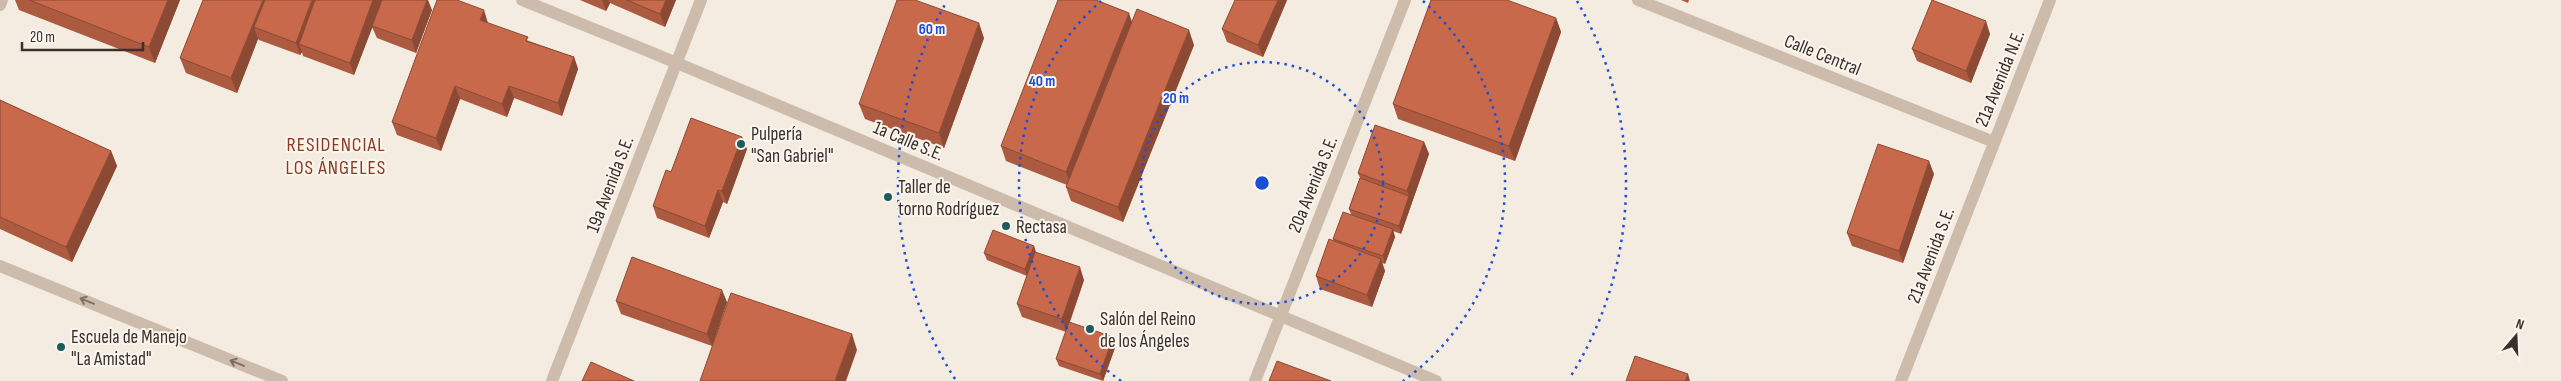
<svg xmlns="http://www.w3.org/2000/svg" width="2561" height="381" viewBox="0 0 2561 381" font-family="'Sofia Sans Condensed',sans-serif">
  <style>
    .lines { fill: none; stroke-linecap: round; stroke-linejoin: round }
    .street { stroke: #cdbbac; stroke-width: 12 }
    .wall { fill: #ac5a40 }
    .shaded-wall { fill: #8c4a34 }
    .building { fill: #c8694b; stroke: #8c4a34 }
    .oneway { stroke: #7d6f65 }
    .ring { fill: none; stroke: #1d4ed8; stroke-width: 2.5; stroke-dasharray: 2.5 5 }
    .poi-dot { fill: #1f5a5e; stroke: #fbf5ee; stroke-width: 2 }
    .labels { text-anchor: middle; stroke-width: 4; stroke-linejoin: round; paint-order: stroke }
    .street-label { font-size: 19px; fill: #3b302b; stroke: #fbf5ee }
    .poi-label { font-size: 19px; fill: #3b302b; stroke: #fbf5ee; text-anchor: start }
    .neighbourhood-label { font-size: 20px; letter-spacing: 1px; fill: #8c3b22; stroke: #fbf5ee }
    .centre { fill: #1d4ed8; stroke: #fbf5ee; stroke-width: 2.5 }
    .ring-label { font-size: 15px; text-anchor: middle; font-weight: bold; fill: #1d4ed8; stroke: #fbf5ee; stroke-width: 4; stroke-linejoin: round; paint-order: stroke }
  </style>
  <rect width="100%" height="100%" fill="#f4ebe1"/>
  <g class="lines">
    <!-- street -->
    <g class="street">
      <path d="M522,0L648,51L1436,381"/>
      <path d="M1638,0L1994,142"/>
      <path d="M0,5L2,0"/>
      <path d="M0,266L282,381"/>
      <path d="M552,381L701,0"/>
      <path d="M1255,381L1405,0"/>
      <path d="M1901,381L2050,0"/>
    </g>
  </g>
  <!-- wall -->
  <g class="wall">
    <path d="M15,0H180L155,63L19,10Z"/>
    <path d="M203,0L432,10L416,53L377,38L372,27L354,75L303,56L302,52L300,55L259,40L258,39L237,93L186,73L180,58Z"/>
    <path d="M580,0H676L665,27L610,3L606,11Z"/>
    <path d="M1287,0L1263,57L1227,42L1222,29Z"/>
    <path d="M1681,0H1689L1688,3Z"/>
    <path d="M1556,18L1561,32L1515,161L1398,119L1393,104Z"/>
    <path d="M1132,22L1194,45L1123,222L1071,201L1066,187L1067,185L1006,161L1001,146Z"/>
    <path d="M488,23L529,41L574,57L578,69L562,116L514,98L507,117L460,99L441,151L397,135L392,122Z"/>
    <path d="M1990,34L1971,83L1917,61L1912,49Z"/>
    <path d="M984,38L944,148L865,119L859,104Z"/>
    <path d="M0,100L111,151L117,166L72,262L0,229Z"/>
    <path d="M1424,142L1429,154L1401,234L1393,231L1395,237L1385,264L1382,263L1385,271L1372,307L1320,289L1316,276L1334,241L1333,239L1351,214L1349,209L1360,178L1358,173Z"/>
    <path d="M747,149L727,204L723,202L709,238L657,218L653,206L671,172Z"/>
    <path d="M1934,174L1903,263L1852,246L1847,233Z"/>
    <path d="M1034,246L1036,252L1084,280L1070,322L1116,345L1103,381L1059,366L1056,359L1066,332L1022,317L1017,304L1027,276L987,260L984,253Z"/>
    <path d="M616,301L727,302L712,346L621,314Z"/>
  </g>
  <!-- shaded-wall -->
  <g class="shaded-wall">
    <path d="M168,0H180L155,63L149,47Z"/>
    <path d="M263,0H274L254,27L258,39L237,93L231,78Z"/>
    <path d="M312,0H322L299,44L302,52L300,55L296,43Z"/>
    <path d="M373,0H383L354,75L350,63Z"/>
    <path d="M427,0H428L432,10L416,53L412,40Z"/>
    <path d="M602,0H608L610,3L606,11Z"/>
    <path d="M666,0H676L665,27L660,14Z"/>
    <path d="M1278,0H1287L1263,57L1258,45Z"/>
    <path d="M484,10L488,23L480,20Z"/>
    <path d="M1129,13L1134,28L1072,187L1066,172Z"/>
    <path d="M1556,18L1561,32L1515,161L1509,146Z"/>
    <path d="M1986,21L1990,34L1971,83L1966,71Z"/>
    <path d="M979,23L984,38L944,148L939,133Z"/>
    <path d="M1189,30L1194,45L1123,222L1118,207Z"/>
    <path d="M574,57L578,69L562,116L558,103Z"/>
    <path d="M455,86L460,99L441,151L436,138Z"/>
    <path d="M509,86L514,98L507,117L502,104Z"/>
    <path d="M742,137L747,149L727,204L722,191Z"/>
    <path d="M1424,142L1429,154L1401,234L1399,226L1409,196L1407,191Z"/>
    <path d="M111,151L117,166L72,262L66,247Z"/>
    <path d="M1929,161L1934,174L1903,263L1899,251Z"/>
    <path d="M718,190L723,202L709,238L705,226Z"/>
    <path d="M1393,229L1395,237L1385,264L1383,256Z"/>
    <path d="M1034,246L1036,254L1027,276L1025,269Z"/>
    <path d="M1381,259L1385,271L1372,307L1367,295Z"/>
    <path d="M1080,267L1084,280L1066,332L1062,319Z"/>
    <path d="M722,290L727,302L712,346L707,334Z"/>
    <path d="M852,334L857,350L846,381H835Z"/>
    <path d="M1113,337L1116,345L1103,381L1100,374Z"/>
    <path d="M1688,374L1690,381H1685Z"/>
  </g>
  <!-- building -->
  <g class="building">
    <path d="M29,0H168L149,47Z"/>
    <path d="M203,0H263L231,78L180,58Z"/>
    <path d="M265,0H312L296,43L254,27Z"/>
    <path d="M315,0H373L350,63L299,44Z"/>
    <path d="M382,0H427L412,40L372,26Z"/>
    <path d="M437,0H457L484,10L480,20L528,37L526,41L574,57L558,103L509,86L502,104L455,86L436,138L392,122Z"/>
    <path d="M627,0H666L660,14Z"/>
    <path d="M897,0H915L979,23L939,133L859,104Z"/>
    <path d="M1058,0H1096L1129,13L1066,172L1001,146Z"/>
    <path d="M1235,0H1278L1258,45L1222,29Z"/>
    <path d="M1431,0H1507L1556,18L1509,146L1393,104Z"/>
    <path d="M1932,0L1986,21L1966,71L1912,49Z"/>
    <path d="M1137,9L1189,30L1118,207L1066,187Z"/>
    <path d="M0,100L111,151L66,247L0,217Z"/>
    <path d="M691,118L742,137L722,191L718,190L705,226L653,206L666,170L671,172Z"/>
    <path d="M1375,125L1424,142L1407,191L1358,173Z"/>
    <path d="M1878,144L1929,161L1899,251L1847,233Z"/>
    <path d="M1360,178L1409,196L1399,226L1349,209Z"/>
    <path d="M1343,212L1393,229L1383,256L1333,239Z"/>
    <path d="M993,230L1034,246L1025,269L984,253Z"/>
    <path d="M1329,239L1381,259L1367,295L1316,276Z"/>
    <path d="M1035,252L1080,267L1062,319L1017,304Z"/>
    <path d="M632,257L722,290L707,334L616,301Z"/>
    <path d="M731,293L852,334L835,381H700Z"/>
    <path d="M1069,322L1113,337L1100,374L1056,359Z"/>
    <path d="M1635,356L1688,374L1685,381H1626Z"/>
    <path d="M1277,361L1331,381H1269Z"/>
    <path d="M591,362L634,381H582Z"/>
  </g>
  <!-- one-way arrows -->
  <defs><path id="oneway-shaft" d="M-6 0H5M1.5-3L5.5 0L1.5 3" fill="none" stroke-width="1.6" stroke-linecap="round" stroke-linejoin="round" transform="scale(1.25)"/></defs>
  <g class="oneway">
    <use href="#oneway-shaft" transform="translate(87 301) rotate(-158)"/>
    <use href="#oneway-shaft" transform="translate(237 363) rotate(-158)"/>
  </g>
  <!-- distance rings -->
  <g class="ring">
    <circle cx="1262" cy="183" r="121"/>
    <path d="M1121 381A243 243 0 0 1 1101 1M1423 1A243 243 0 0 1 1403 381"/>
    <path d="M955 379A364 364 0 0 1 947 1M1577 1A364 364 0 0 1 1569 379"/>
  </g>
  <!-- markers -->
  <g class="poi-dot">
    <circle cx="741" cy="144" r="5"/>
    <circle cx="888" cy="197" r="5"/>
    <circle cx="1006" cy="226" r="5"/>
    <circle cx="1090" cy="329" r="5"/>
    <circle cx="61" cy="347" r="5"/>
  </g>
  <g class="labels">
    <!-- street labels -->
    <g class="street-label">
      <text transform="translate(1823 54) rotate(22)" y="7">Calle Central</text>
      <text transform="translate(1999 78) rotate(-68)" y="7">21a Avenida N.E.</text>
      <text transform="translate(909 140) rotate(23)" y="7">1a Calle S.E.</text>
      <text transform="translate(609 184) rotate(-69)" y="7">19a Avenida S.E.</text>
      <text transform="translate(1312 184) rotate(-68)" y="7">20a Avenida S.E.</text>
      <text transform="translate(1930 255) rotate(-69)" y="7">21a Avenida S.E.</text>
    </g>
    <!-- poi labels -->
    <g class="poi-label">
      <text x="751" y="140">Pulpería<tspan x="751" dy="22">"San Gabriel"</tspan></text>
      <text x="898" y="193">Taller de<tspan x="898" dy="22">torno Rodríguez</tspan></text>
      <text x="1016" y="233">Rectasa</text>
      <text x="1100" y="325">Salón del Reino<tspan x="1100" dy="22">de los Ángeles</tspan></text>
      <text x="71" y="343">Escuela de Manejo<tspan x="71" dy="22">"La Amistad"</tspan></text>
    </g>
    <!-- neighbourhood labels -->
    <g class="neighbourhood-label">
      <text x="336" y="151">RESIDENCIAL<tspan x="336" dy="23">LOS ÁNGELES</tspan></text>
    </g>
  </g>
  <circle cx="1262" cy="183" r="8" class="centre"/>
  <g class="ring-label">
    <text x="932" y="34">60 m</text>
    <text x="1042" y="86">40 m</text>
    <text x="1176" y="103">20 m</text>
  </g>
  <!-- north arrow -->
  <g transform="translate(2516 336) rotate(19)" stroke="#fbf5ee" stroke-width="4" paint-order="stroke">
  <path d="M0-4L9 19L0 12L-9 19Z" fill="#3b302b"/>
  <text y="-8" font-size="14" font-weight="bold" text-anchor="middle" fill="#3b302b">N</text>
  </g>
  <!-- scale -->
  <path d="M22 42v8h121v-8" fill="none" stroke="#3b302b" stroke-width="2.5"/>
  <text x="30" y="42" font-size="15" fill="#3b302b" stroke="#fbf5ee" stroke-width="4" paint-order="stroke">20 m</text>
</svg>
